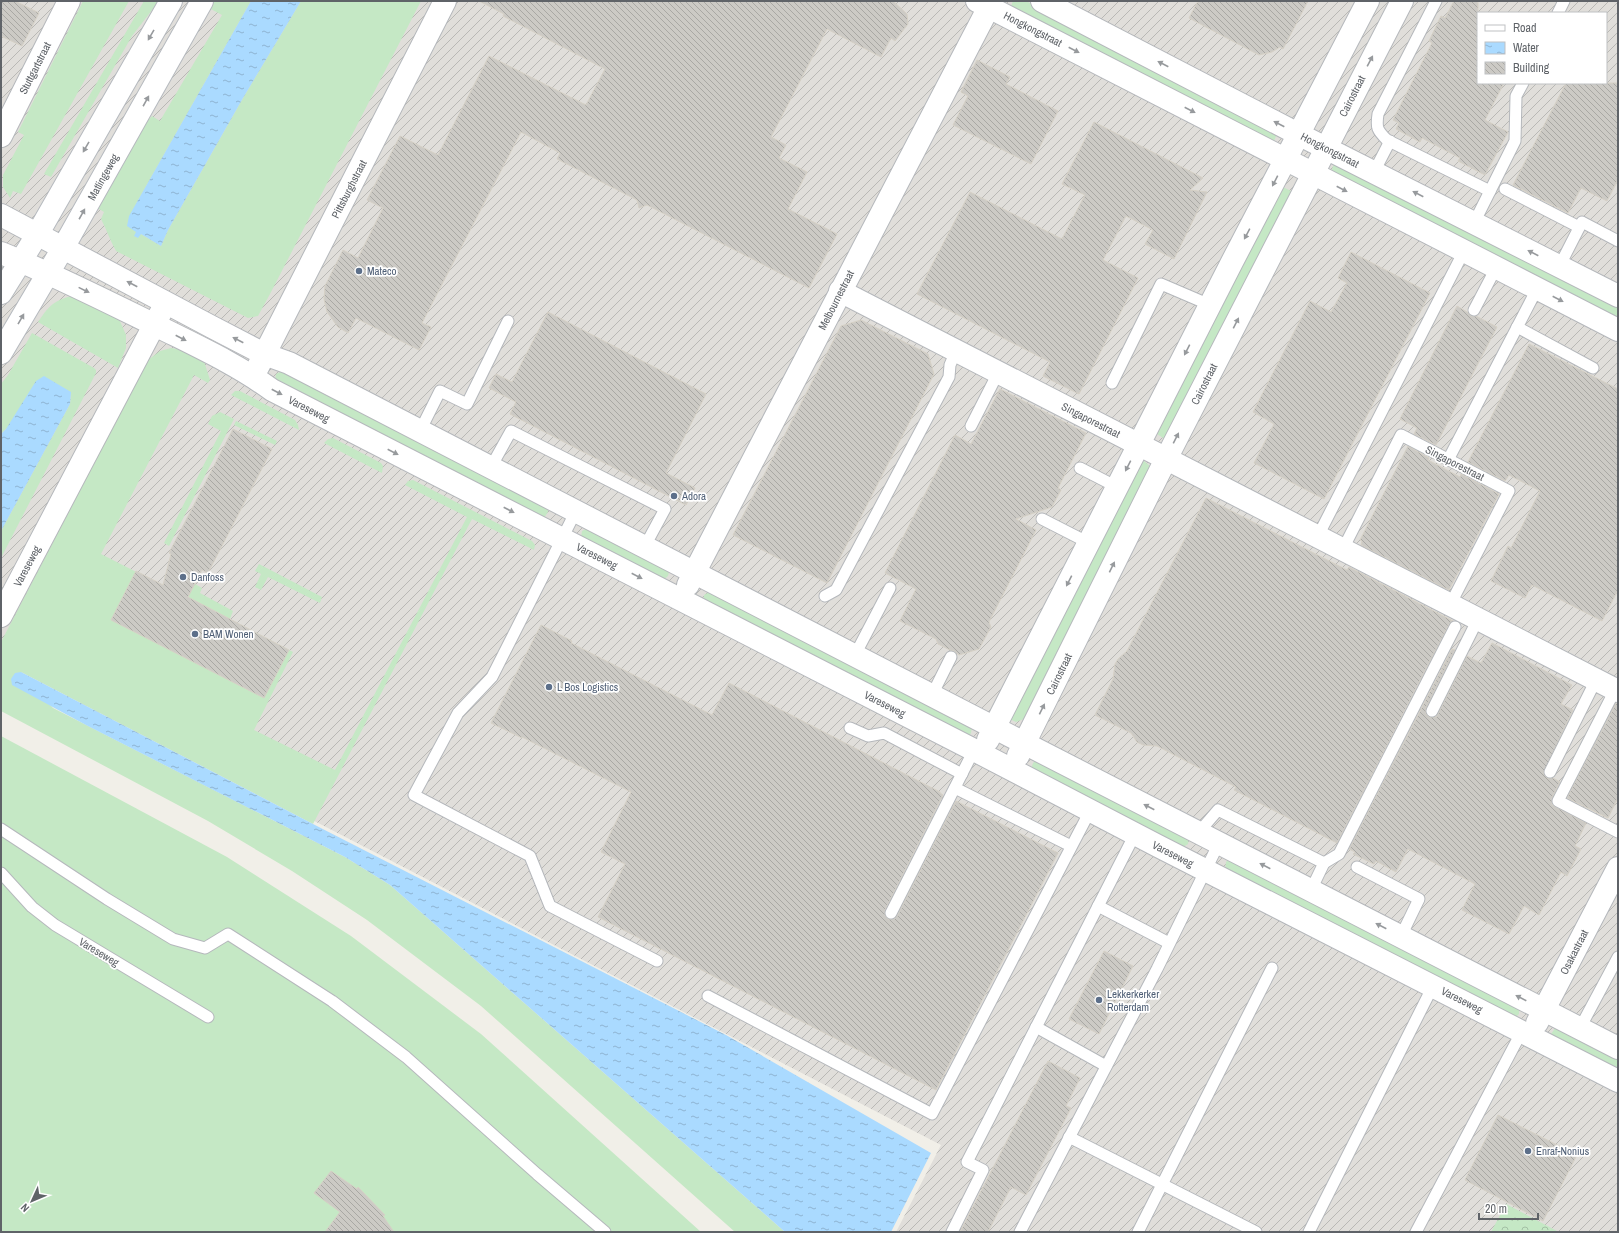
<svg xmlns="http://www.w3.org/2000/svg" width="1619" height="1233" viewBox="0 0 1619 1233" font-family="'Archivo Narrow',sans-serif">
  <style>
    .industrial { fill: url(#industrial-furrows); fill-rule: evenodd }
    .grass { fill: #c5e8c5 }
    .forest { fill: url(#forest-crowns) }
    .water { fill: url(#water-ripples) }
    .building { fill: url(#building-back-hatch); stroke: #d6d1c6 }
    .lines { fill: none; stroke-linecap: round; stroke-linejoin: round }
    .lane-casing { stroke: #b5b8bc; stroke-width: 13 }
    .street-casing { stroke: #b5b8bc; stroke-width: 24 }
    .secondary-casing { stroke: #b6babf; stroke-width: 24 }
    .lane { stroke: #fff; stroke-width: 11 }
    .street { stroke: #fff; stroke-width: 22 }
    .secondary { stroke: #fff; stroke-width: 22 }
    .oneway { fill: #979a9d }
    .service-dot { fill: #5c6f8a; stroke: #fff; stroke-width: 1.5 }
    .labels { text-anchor: middle; stroke-width: 3.5; stroke-linejoin: round; paint-order: stroke }
    .street-label { font-size: 11px; fill: #5f6368; stroke: #fff }
    .service-label { font-size: 11px; fill: #4e5e75; stroke: #fff; text-anchor: start }
  </style>
  <defs>
    <pattern id="industrial-furrows" width="10" height="10" patternUnits="userSpaceOnUse"><rect width="10" height="10" fill="#e0deda"/><path d="M-1 1l2-2M0 10L10 0M9 11l2-2" fill="none" stroke="#b9b8b5"/></pattern>
    <pattern id="forest-crowns" width="20" height="18" patternUnits="userSpaceOnUse"><rect width="20" height="18" fill="#c5e8c5"/><path d="M2 6a3 3 0 1 1 6 0M12 15a3 3 0 1 1 6 0" fill="none" stroke="#a3c0a4"/></pattern>
    <pattern id="water-ripples" width="26" height="14" patternUnits="userSpaceOnUse"><rect width="26" height="14" fill="#aadaff"/><path d="M2 4q2-2 4 0t4 0M15 11q2-2 4 0t4 0" fill="none" stroke="#8eb4d2"/></pattern>
    <pattern id="building-back-hatch" width="6" height="6" patternUnits="userSpaceOnUse"><rect width="6" height="6" fill="#cccac5"/><path d="M-1 5l2 2M0 0l6 6M5-1l2 2" fill="none" stroke="#a9a8a4"/></pattern>
  </defs>
  <rect width="100%" height="100%" fill="#f1efe8"/>
  <!-- industrial -->
  <path class="industrial" d="M1,1H1618V1232H896L941,1145L1,659ZM1478,13H1606V83H1478Z"/>
  <!-- grass -->
  <g class="grass">
    <path d="M83,1H129L21,194L13,191L10,198L3,187V175L24,135L18,132Z"/>
    <path d="M144,1H159L132,36L51,177L44,174Z"/>
    <path d="M210,1H251L136,204L141,234L161,246L168,230L243,98L301,1H421L270,294L258,316L248,318L116,251C110,241 107,230 101,219L104,212L94,206L132,138L152,116L160,121L222,15L207,7Z"/>
    <path d="M1013,1H1026L1273,127L1277,134L1274,141H1266L1013,12L1011,6Z"/>
    <path d="M1334,164L1618,305V323L1331,171Z"/>
    <path d="M1283,187L1291,191V198L1171,435L1163,438L1157,434L1276,191Z"/>
    <path d="M71,296L86,299L119,319L126,335V348L118,368L38,322C48,307 53,301 71,296Z"/>
    <path d="M32,333L94,368L96,370V373L1,558V531L70,404L71,392L6,429L1,434V384L8,375Z"/>
    <path d="M171,348L184,350L203,358L210,380L208,383L194,375L101,554L293,652L254,730L335,770L467,517L405,485L408,481L413,480L532,541L535,545L534,550L472,519L313,824L21,672L53,708L345,857L390,885L785,1232H735L481,1006L367,920L292,871L208,821L1,711V642L148,360L160,351Z"/>
    <path d="M284,370L548,509V512L544,518L275,381L276,374Z"/>
    <path d="M235,391H240L295,420L298,425L299,430L231,395Z"/>
    <path d="M220,412L234,419L169,546L164,543L221,431L208,424L212,416Z"/>
    <path d="M236,421L277,441L275,445L234,425Z"/>
    <path d="M333,438L381,463L383,466L382,473L324,443L328,439Z"/>
    <path d="M1144,461L1151,467L1024,719L1016,722L1010,719L1140,462Z"/>
    <path d="M586,529L668,569L669,572L668,576L662,581L581,537L582,531Z"/>
    <path d="M259,564L322,597L320,603L268,577L261,590L255,587L261,574L255,571Z"/>
    <path d="M195,584L202,588L200,593L233,611L230,619L188,597Z"/>
    <path d="M711,591L972,727L971,733L969,736L703,602L704,595Z"/>
    <path d="M1,736L227,857L351,936L481,1034L701,1232H1Z"/>
    <path d="M1037,760L1189,838L1188,844L1183,847L1031,769L1033,763Z"/>
    <path d="M1229,859L1519,1008V1014L1515,1018L1225,870L1226,862Z"/>
    <path d="M1556,1027L1618,1055V1075L1551,1038V1034Z"/>
  </g>
  <!-- forest -->
  <path class="forest" d="M1506,1204L1557,1231V1232H1491Z"/>
  <!-- water -->
  <g class="water">
    <path d="M251,1H301L243,98L168,230L161,246L141,234L138,238L134,236L136,232L127,226L129,216Z"/>
    <path d="M44,376L71,392L70,404L1,531V434L6,429L36,381Z"/>
    <path d="M21,672L313,824L726,1035L931,1153L891,1232H785L390,885L345,857L86,725L12,685L11,679L15,673Z"/>
  </g>
  <!-- building -->
  <g class="building">
    <path d="M1,1H15L39,13L22,46L1,36Z"/>
    <path d="M479,1H893L907,14L908,24L895,41L891,38L881,57L827,29L771,137L786,145L779,158L807,172L788,209L837,234L809,288L647,205L639,208L637,200L557,159L560,153L521,132L422,323L431,327L419,350L356,318L348,333L338,327L327,312L324,299L325,286L343,250L358,258L383,208L367,200L400,136L438,155L489,56L586,105L605,69L503,16L504,14Z"/>
    <path d="M1198,1H1308L1283,49L1280,47L1272,52L1259,55L1189,18Z"/>
    <path d="M1454,1H1478V83H1504L1485,120L1508,132L1485,175L1458,161L1460,158L1422,138L1420,142L1396,129L1399,123L1393,120L1432,43L1429,41L1441,16L1445,18Z"/>
    <path d="M977,60L1010,77L1006,84L1058,111L1031,164L953,125L968,96L961,92Z"/>
    <path d="M1566,83H1618V180L1607,201L1581,188L1568,213L1513,185Z"/>
    <path d="M1094,122L1203,178L1190,190L1207,192L1174,259L1145,244L1153,230L1126,216L1103,260L1138,278L1079,394L1043,376L1050,362L917,294L970,192L1062,239L1085,195L1062,184Z"/>
    <path d="M1351,252L1430,293L1324,499L1254,463L1274,424L1253,412L1310,301L1331,312L1347,283L1338,278Z"/>
    <path d="M1457,306L1467,312L1471,316H1476L1497,327L1436,445L1414,434L1417,428L1400,419Z"/>
    <path d="M548,312L706,394L666,473L695,488L686,505L510,414L516,402L489,388L496,374L512,382Z"/>
    <path d="M861,320L928,354L934,374L827,583L733,535L841,326Z"/>
    <path d="M1529,344L1618,389V590L1602,621L1532,585L1525,598L1491,581L1508,546L1511,548L1540,491L1509,475L1505,481L1468,462Z"/>
    <path d="M1000,389L1086,433L1058,488L1061,490L1052,507L1016,519L1036,530L989,622L991,627L979,649L959,655L954,651L950,650L938,644L936,639L900,621L916,589L885,573L955,435L971,444Z"/>
    <path d="M233,429L272,449L208,573L202,570L188,597L289,650L264,698L111,620L136,571L163,585L171,554L169,553Z"/>
    <path d="M1408,446L1429,458L1428,460L1460,477L1461,474L1499,494L1449,590L1361,545L1362,541L1360,540Z"/>
    <path d="M1206,498L1347,570L1349,567L1453,621L1449,624L1337,843L1234,790L1236,787L1157,746L1143,745L1137,742L1131,733L1095,715L1113,679L1115,664L1118,659L1127,651Z"/>
    <path d="M541,625L572,641L571,643L712,715L729,683L940,792V793L943,795L885,910V916L888,919H894L897,916L956,801L1058,853L936,1090L598,917L625,864L601,852L631,792L522,737V738L491,723Z"/>
    <path d="M1492,643L1572,685L1561,704L1573,710L1543,773L1547,778H1553L1560,782L1552,798V805L1586,823L1575,846L1581,849L1567,876L1561,872L1539,915L1524,906L1509,934L1462,910L1475,884L1408,849L1396,872L1376,861L1374,864L1353,854L1355,852L1349,849L1452,649L1455,650L1426,708V714L1429,717H1436L1438,714L1467,656L1481,663Z"/>
    <path d="M1616,703H1618V798L1608,818L1567,798Z"/>
    <path d="M1104,951L1133,966L1099,1034L1069,1019Z"/>
    <path d="M1048,1061L1080,1078L1066,1106L1071,1108L1026,1195L1011,1187L988,1232H960Z"/>
    <path d="M1498,1115L1577,1155L1543,1221L1465,1180Z"/>
    <path d="M331,1171L357,1189L358,1187L385,1215L383,1216L394,1232H325L340,1212L314,1193Z"/>
  </g>
  <g class="lines">
    <!-- lane casing -->
    <g class="lane-casing">
      <g id="lane">
        <path d="M1436,1L1378,114C1376,128 1377,130 1387,140L1490,191"/>
        <path d="M1558,13L1564,1"/>
        <path d="M1374,172L1390,141"/>
        <path d="M1505,189L1579,227"/>
        <path d="M1474,223L1515,141L1516,96L1523,83"/>
        <path d="M1559,267L1582,222L1618,241"/>
        <path d="M1474,310L1496,268"/>
        <path d="M1517,327L1593,368"/>
        <path d="M1112,383L1161,284L1210,305"/>
        <path d="M971,426L998,373"/>
        <path d="M420,431L440,391L467,404L508,321"/>
        <path d="M1448,460L1537,289"/>
        <path d="M491,467L511,431L665,509L645,546"/>
        <path d="M1080,468L1117,487"/>
        <path d="M576,511L492,677L458,713L414,795L530,856L550,906L657,961"/>
        <path d="M1042,519L1089,543"/>
        <path d="M1318,536L1464,251"/>
        <path d="M1343,549L1401,435L1509,491L1450,605"/>
        <path d="M825,596L836,590L949,377L950,365L956,351"/>
        <path d="M855,655L890,588"/>
        <path d="M1615,690L1558,801L1618,832"/>
        <path d="M932,695L951,657"/>
        <path d="M1432,711L1478,619"/>
        <path d="M850,728L868,736L884,733L962,774"/>
        <path d="M1550,772L1596,680"/>
        <path d="M955,788L1071,846"/>
        <path d="M1,829L107,899L173,939L205,948L228,934L332,1001L406,1057L537,1174L605,1232"/>
        <path d="M1199,832L1218,810L1324,863L1311,890"/>
        <path d="M1324,863L1339,854L1455,627"/>
        <path d="M1357,867L1419,899L1401,936"/>
        <path d="M1,873L32,907L55,925L208,1017"/>
        <path d="M1098,906L1169,943"/>
        <path d="M891,913L974,750"/>
        <path d="M708,996L932,1114L1090,811"/>
        <path d="M1036,1027L1106,1066"/>
        <path d="M1580,1028L1618,957"/>
        <path d="M1069,1137L1256,1232"/>
        <path d="M952,1232L983,1170L967,1162L1135,834"/>
        <path d="M1020,1232L1157,969L1219,843"/>
        <path d="M1138,1232L1272,968"/>
        <path d="M1309,1232L1433,986"/>
        <path d="M1416,1232L1522,1031"/>
      </g>
    </g>
    <!-- street casing -->
    <g class="street-casing">
      <g id="street">
        <path d="M977,1L1618,330"/>
        <path d="M1042,1L1298,134L1618,296"/>
        <path d="M1,136L69,1"/>
        <path d="M1,215L212,327L264,354L289,363L1024,743L1618,1048"/>
        <path d="M1,253C55,275 108,302 161,328C199,347 238,365 272,390L974,750L1158,846L1618,1081"/>
        <path d="M840,291L1618,691"/>
        <path d="M258,367L445,1"/>
        <path d="M688,585L992,1"/>
        <path d="M1,616L161,312"/>
        <path d="M988,740L1232,262L1368,1"/>
        <path d="M1018,756L1166,459L1402,1"/>
        <path d="M1537,1023L1618,868"/>
      </g>
    </g>
    <!-- secondary casing -->
    <g class="secondary-casing">
      <g id="secondary">
        <path d="M1,293L37,235L171,1"/>
        <path d="M1,353L63,248L202,1"/>
      </g>
    </g>
    <!-- lane -->
    <use href="#lane" class="lane"/>
    <!-- street -->
    <use href="#street" class="street"/>
    <!-- secondary -->
    <use href="#secondary" class="secondary"/>
  </g>
  <!-- one-way arrows -->
  <defs><path id="oneway-solid" d="M-6-.8H1V-3.2L6.5 0L1 3.2V.8H-6Z"/></defs>
  <g class="oneway">
    <use href="#oneway-solid" transform="translate(151 35) rotate(120)"/>
    <use href="#oneway-solid" transform="translate(1074 50) rotate(27)"/>
    <use href="#oneway-solid" transform="translate(1370 61) rotate(-62)"/>
    <use href="#oneway-solid" transform="translate(1163 64) rotate(-153)"/>
    <use href="#oneway-solid" transform="translate(146 101) rotate(-61)"/>
    <use href="#oneway-solid" transform="translate(1190 110) rotate(27)"/>
    <use href="#oneway-solid" transform="translate(1279 124) rotate(-153)"/>
    <use href="#oneway-solid" transform="translate(86 147) rotate(120)"/>
    <use href="#oneway-solid" transform="translate(1275 181) rotate(117)"/>
    <use href="#oneway-solid" transform="translate(1342 189) rotate(27)"/>
    <use href="#oneway-solid" transform="translate(1418 194) rotate(-153)"/>
    <use href="#oneway-solid" transform="translate(82 214) rotate(-61)"/>
    <use href="#oneway-solid" transform="translate(1247 234) rotate(118)"/>
    <use href="#oneway-solid" transform="translate(1533 253) rotate(-153)"/>
    <use href="#oneway-solid" transform="translate(132 284) rotate(-152)"/>
    <use href="#oneway-solid" transform="translate(84 290) rotate(26)"/>
    <use href="#oneway-solid" transform="translate(1558 299) rotate(27)"/>
    <use href="#oneway-solid" transform="translate(21 319) rotate(-60)"/>
    <use href="#oneway-solid" transform="translate(1236 323) rotate(-63)"/>
    <use href="#oneway-solid" transform="translate(181 338) rotate(27)"/>
    <use href="#oneway-solid" transform="translate(238 340) rotate(-153)"/>
    <use href="#oneway-solid" transform="translate(1187 350) rotate(117)"/>
    <use href="#oneway-solid" transform="translate(277 392) rotate(28)"/>
    <use href="#oneway-solid" transform="translate(1176 438) rotate(-63)"/>
    <use href="#oneway-solid" transform="translate(393 452) rotate(27)"/>
    <use href="#oneway-solid" transform="translate(1128 466) rotate(117)"/>
    <use href="#oneway-solid" transform="translate(509 510) rotate(27)"/>
    <use href="#oneway-solid" transform="translate(1112 567) rotate(-64)"/>
    <use href="#oneway-solid" transform="translate(637 576) rotate(27)"/>
    <use href="#oneway-solid" transform="translate(1069 581) rotate(117)"/>
    <use href="#oneway-solid" transform="translate(1042 709) rotate(-64)"/>
    <use href="#oneway-solid" transform="translate(1149 807) rotate(-153)"/>
    <use href="#oneway-solid" transform="translate(1265 866) rotate(-153)"/>
    <use href="#oneway-solid" transform="translate(1381 926) rotate(-153)"/>
    <use href="#oneway-solid" transform="translate(1521 998) rotate(-153)"/>
  </g>
  <!-- markers -->
  <g class="service-dot">
    <circle cx="359" cy="271" r="4"/>
    <circle cx="674" cy="496" r="4"/>
    <circle cx="183" cy="577" r="4"/>
    <circle cx="195" cy="634" r="4"/>
    <circle cx="549" cy="687" r="4"/>
    <circle cx="1099" cy="1000" r="4"/>
    <circle cx="1528" cy="1151" r="4"/>
  </g>
  <g class="labels">
    <!-- street labels -->
    <g class="street-label">
      <text transform="translate(1033 29) rotate(27)" y="4">Hongkongstraat</text>
      <text transform="translate(35 68) rotate(-63)" y="4">Stuttgartstraat</text>
      <text transform="translate(1352 96) rotate(-63)" y="4">Cairostraat</text>
      <text transform="translate(1330 150) rotate(27)" y="4">Hongkongstraat</text>
      <text transform="translate(103 177) rotate(-61)" y="4">Matlingeweg</text>
      <text transform="translate(349 189) rotate(-63)" y="4">Pittsburghstraat</text>
      <text transform="translate(836 300) rotate(-63)" y="4">Melbournestraat</text>
      <text transform="translate(1204 384) rotate(-63)" y="4">Cairostraat</text>
      <text transform="translate(309 409) rotate(27)" y="4">Vareseweg</text>
      <text transform="translate(1091 420) rotate(27)" y="4">Singaporestraat</text>
      <text transform="translate(1455 463) rotate(27)" y="4">Singaporestraat</text>
      <text transform="translate(597 556) rotate(27)" y="4">Vareseweg</text>
      <text transform="translate(27 566) rotate(-62)" y="4">Vareseweg</text>
      <text transform="translate(1059 674) rotate(-64)" y="4">Cairostraat</text>
      <text transform="translate(885 704) rotate(27)" y="4">Vareseweg</text>
      <text transform="translate(1173 854) rotate(27)" y="4">Vareseweg</text>
      <text transform="translate(99 952) rotate(31)" y="4">Vareseweg</text>
      <text transform="translate(1574 952) rotate(-63)" y="4">Osakastraat</text>
      <text transform="translate(1462 1000) rotate(27)" y="4">Vareseweg</text>
    </g>
    <!-- service labels -->
    <g class="service-label">
      <text x="367" y="275">Mateco</text>
      <text x="682" y="500">Adora</text>
      <text x="191" y="581">Danfoss</text>
      <text x="203" y="638">BAM Wonen</text>
      <text x="557" y="691">L Bos Logistics</text>
      <text x="1107" y="998">Lekkerkerker<tspan x="1107" dy="13">Rotterdam</tspan></text>
      <text x="1536" y="1155">Enraf-Nonius</text>
    </g>
  </g>
  <!-- border -->
  <rect width="1619" height="1233" fill="none" stroke="#5f6368" stroke-width="4"/>
  <!-- legend -->
  <rect x="1477" y="12" width="130" height="72" fill="#ffffff" stroke="#bfc1c3"/>
  <rect x="1485" y="25" width="20" height="6" fill="#ffffff" stroke="#bfc1c3"/>
  <text x="1513" y="32" font-size="12" fill="#5f6368">Road</text>
  <rect x="1485" y="42" width="20" height="12" fill="url(#water-ripples)" stroke="#bfc1c3"/>
  <text x="1513" y="52" font-size="12" fill="#5f6368">Water</text>
  <rect x="1485" y="62" width="20" height="12" fill="url(#building-back-hatch)" stroke="#bfc1c3"/>
  <text x="1513" y="72" font-size="12" fill="#5f6368">Building</text>
  <!-- north arrow -->
  <g transform="translate(32 1201) rotate(226)" stroke="#ffffff" stroke-width="3" paint-order="stroke">
  <path d="M0-3L7 15L0 10L-7 15Z" fill="#5f6368"/>
  <text y="-6" font-size="11" font-weight="bold" text-anchor="middle" fill="#5f6368">N</text>
  </g>
  <!-- scale -->
  <path d="M1479 1213v6h59v-6" fill="none" stroke="#5f6368" stroke-width="2"/>
  <text x="1485" y="1213" font-size="12" fill="#5f6368" stroke="#ffffff" stroke-width="3" paint-order="stroke">20 m</text>
</svg>
